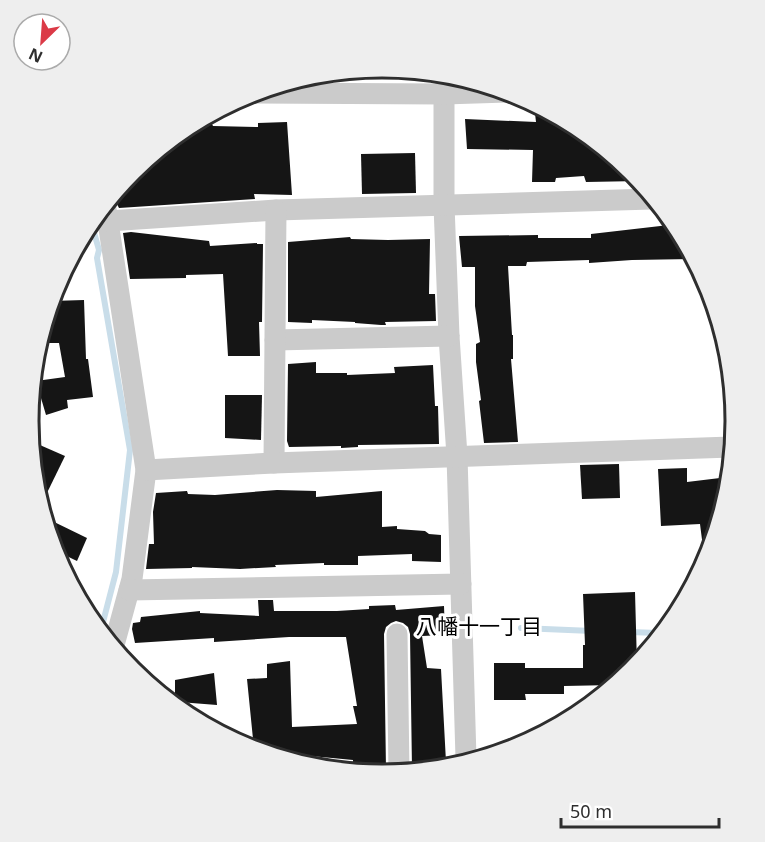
<svg xmlns="http://www.w3.org/2000/svg" width="765" height="842" viewBox="0 0 765 842" font-family="'Noto Sans','Noto Sans JP',sans-serif">
  <style>
    .lines { fill: none; stroke-linecap: round; stroke-linejoin: round }
    .stream { stroke: #c9dde9; stroke-width: 6 }
    .building { fill: #151515 }
    .street { stroke: #cbcbcb; stroke-width: 21 }
    .labels { text-anchor: middle; stroke-width: 6; stroke-linejoin: round; paint-order: stroke }
    .neighbourhood-label { font-size: 21px; fill: #000; stroke: #fff }
    .rim { fill: none; stroke: #2e2e2e; stroke-width: 3 }
  </style>
  <rect width="100%" height="100%" fill="#fff"/>
  <g class="lines">
    <!-- stream -->
    <g class="stream">
      <path d="M93,229L99,250L97,258L130,450L116,572L102,626"/>
      <path d="M521,628L592,631"/>
      <path d="M630,632L658,633"/>
    </g>
  </g>
  <!-- building -->
  <g class="building">
    <path d="M534,105L633,171L640,181L586,182L584,176L556,178L555,182H532L533,150L467,149L465,119L536,122Z"/>
    <path d="M287,122L292,195L254,194L255,199L119,208L116,202L113,199L132,170L203,124H212L213,126L258,127V123Z"/>
    <path d="M415,153L416,193L362,194L361,154Z"/>
    <path d="M669,225L692,259L632,260L589,263V260L527,262L526,266H508L512,335H513V359H511L518,442L484,443L479,401L481,400L476,362V344L480,342L475,306V267H462L459,236L538,235V238H591V234Z"/>
    <path d="M131,232L209,241L210,246L257,243V244H263L262,322H259L260,356H228L223,274L186,275V278L130,279L123,233Z"/>
    <path d="M350,237L351,239L388,240L430,239L429,294H435L436,321L385,322L386,325H381L355,323V322L312,320V323L288,322V242Z"/>
    <path d="M84,300L86,359H88L93,397L67,400L68,408L46,415L36,381L65,377L59,343H44L52,301Z"/>
    <path d="M316,362V373H347V375L395,373L394,367L433,365L435,406H438L439,444L358,445V447L341,448V446L289,447L287,441L288,364Z"/>
    <path d="M225,395H262L261,440L225,438Z"/>
    <path d="M33,442L65,456L44,499L38,468Z"/>
    <path d="M619,464L620,498L582,499L580,465Z"/>
    <path d="M687,468V482L720,478L723,491L709,557L705,563L700,524L661,526L658,469Z"/>
    <path d="M277,490L316,491V497L382,491V527L397,526V529L425,531L429,534L441,535V562L412,561V554L358,556V565H324V563L275,565L276,567L240,569L192,567V568L146,569L149,544H154L153,512L156,493L187,491L188,494L215,495Z"/>
    <path d="M48,519L87,538L77,561L54,550Z"/>
    <path d="M635,592L637,665L633,672L613,685L564,686V694H525L526,700H494V663H525V668H583V645H585L583,594Z"/>
    <path d="M258,600H273L274,611H337L369,609V606L395,605L396,610L444,606L445,635L422,636L427,668L441,669L446,762L412,769L410,634L408,627L403,623L396,621L391,623L386,627L384,634L386,770L362,771L353,769V760L290,754V757L254,749L247,679L267,678V664L290,661L292,727L357,724L353,706H357L346,637H289L214,642V638L135,643L132,629L133,623L140,622L141,617L200,611V613L259,616Z"/>
    <path d="M214,673L217,705L179,702L175,700V680Z"/>
  </g>
  <g class="lines">
    <!-- street -->
    <g class="street">
      <path d="M447,80L444,94V205L449,336L457,456L466,758"/>
      <path d="M251,93L444,94L507,92"/>
      <path d="M106,209L146,470L132,579L114,645"/>
      <path d="M108,221L276,210L652,199"/>
      <path d="M275,340L449,336"/>
      <path d="M274,463L276,210"/>
      <path d="M146,470L274,463L731,447"/>
      <path d="M129,590L461,584"/>
      <path d="M397,634L399,772"/>
    </g>
  </g>
  <g class="labels">
    <!-- neighbourhood labels -->
    <g class="neighbourhood-label">
      <text x="479" y="634">八幡十一丁目</text>
    </g>
  </g>
  <!-- crop -->
  <path d="M0 0H765V842H0ZM39 421a343 343 0 1 1 686 0a343 343 0 1 1-686 0Z" fill="#eee" fill-rule="evenodd"/>
  <path class="rim" d="M39 421a343 343 0 1 1 686 0a343 343 0 1 1-686 0Z"/>
  <!-- north arrow -->
  <g transform="translate(42 42) rotate(205)"><circle r="28" fill="#ffffff" stroke="#ababab" stroke-width="1.5"/>
  <path d="M0-4.5L10 22L0 15L-10 22Z" fill="#db3a47"/>
  <text y="-9" font-size="16" font-weight="bold" text-anchor="middle" fill="#2e2e2e">N</text>
  </g>
  <!-- scale -->
  <path d="M561 818v9h158v-9" fill="none" stroke="#2e2e2e" stroke-width="3"/>
  <text x="570" y="818" font-size="18" fill="#2e2e2e" stroke="#ffffff" stroke-width="4.5" paint-order="stroke">50 m</text>
</svg>
